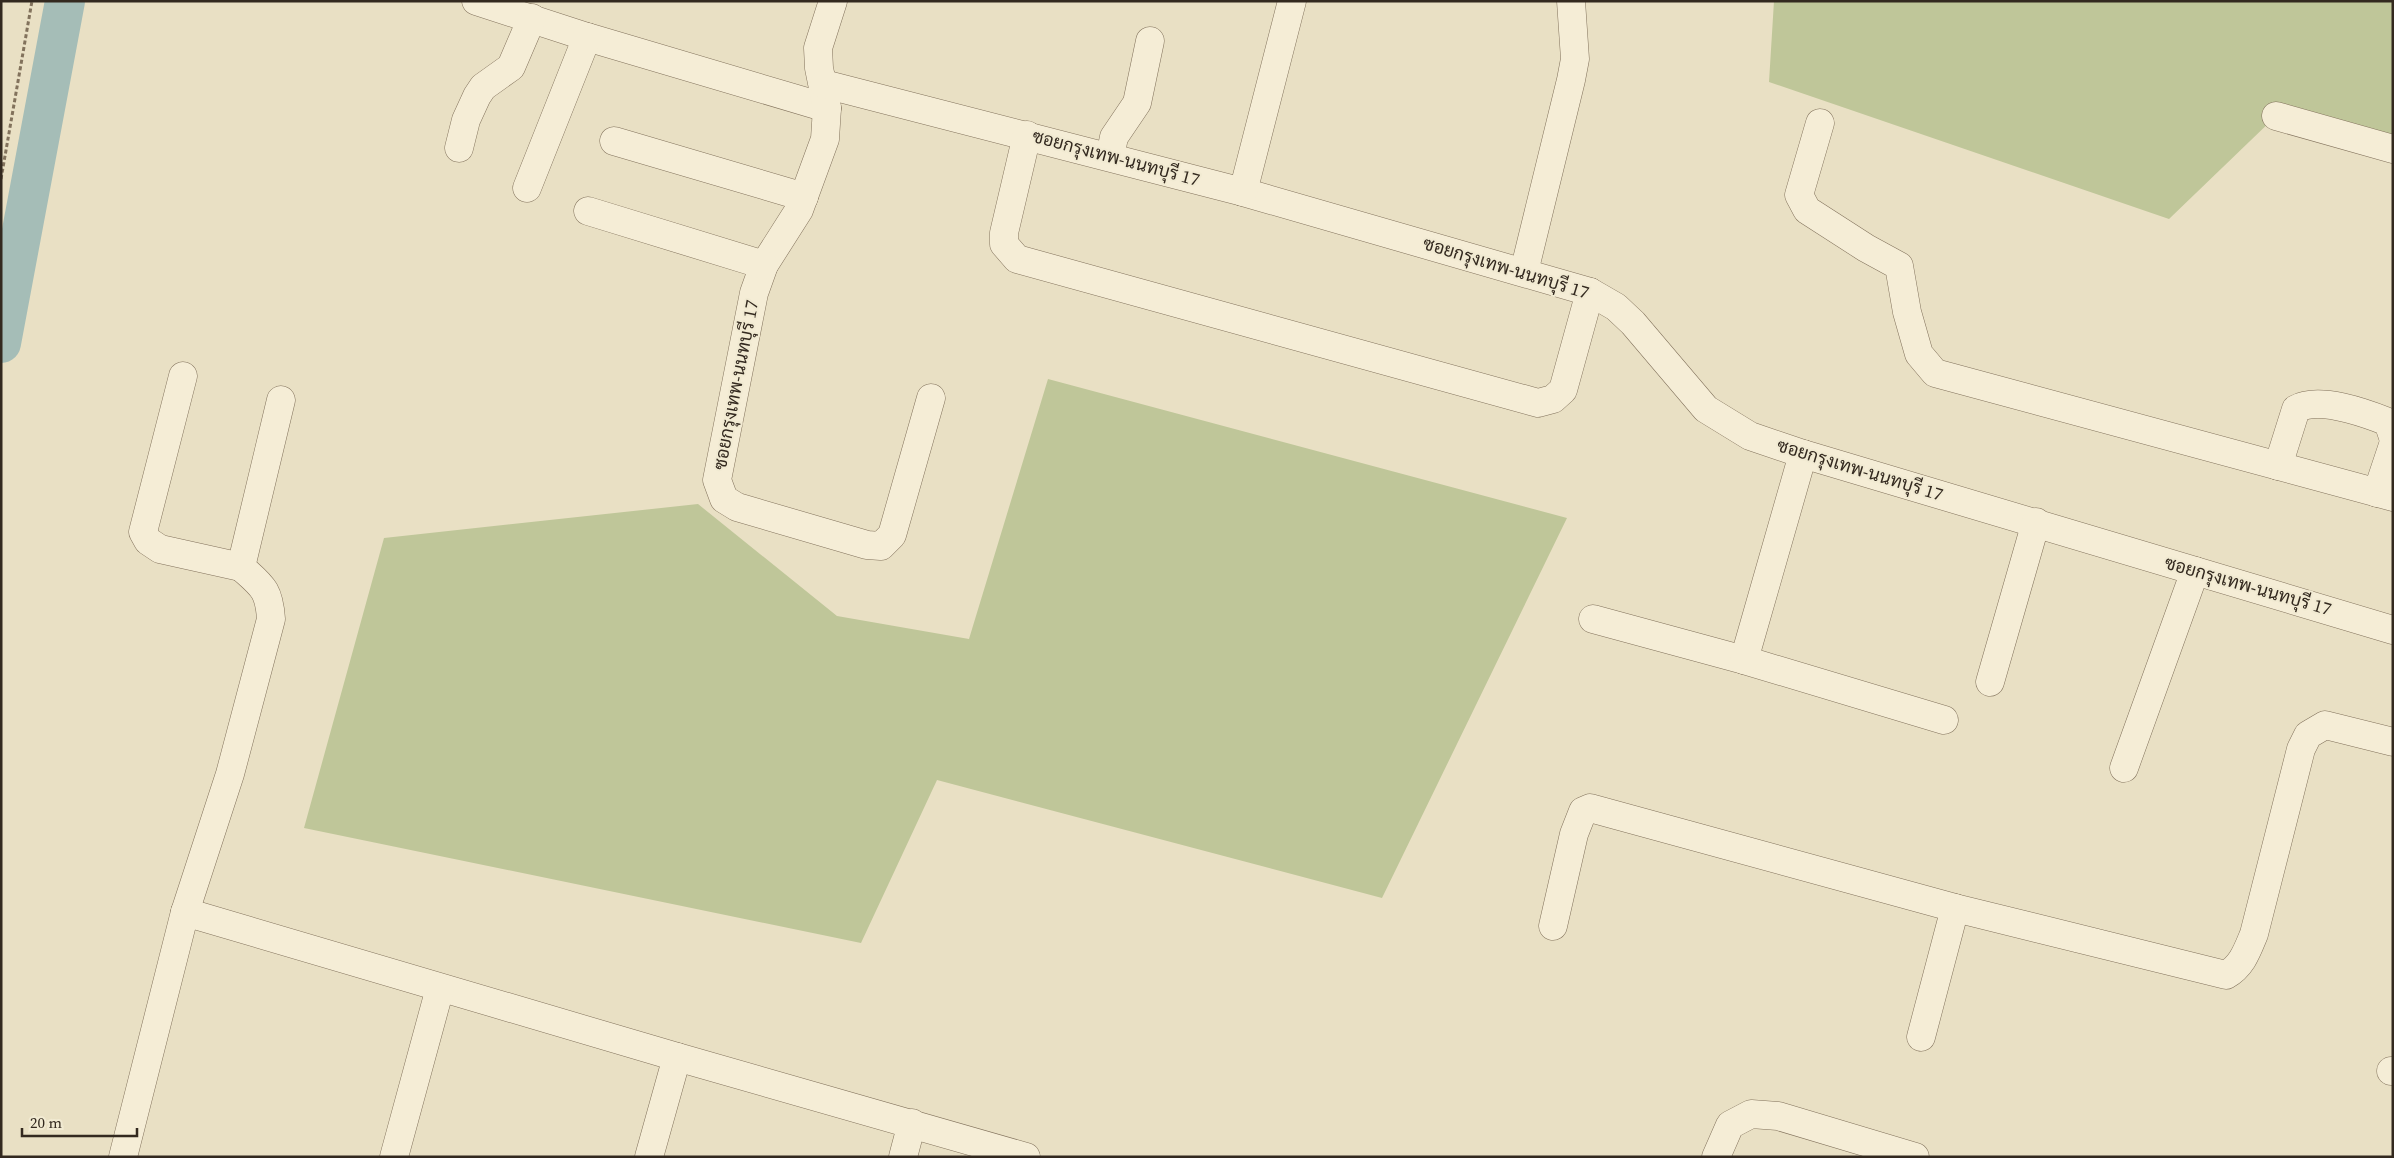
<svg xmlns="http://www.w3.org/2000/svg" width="2394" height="1158" viewBox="0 0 2394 1158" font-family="'Source Serif 4',Sarabun,serif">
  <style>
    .green { fill: #bfc699 }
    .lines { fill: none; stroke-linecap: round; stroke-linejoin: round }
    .canal { stroke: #a5bdb7; stroke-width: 40 }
    .minor-casing { stroke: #82725c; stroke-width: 29 }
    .path { stroke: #82725c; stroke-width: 3; stroke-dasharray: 4 2.5; stroke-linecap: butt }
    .minor { stroke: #f5edd6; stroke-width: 28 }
    .labels { text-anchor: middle; stroke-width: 4; stroke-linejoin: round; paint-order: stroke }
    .street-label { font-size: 18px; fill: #33291f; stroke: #f1ead2 }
  </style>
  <rect width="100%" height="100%" fill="#e9e0c4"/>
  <!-- green -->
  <g class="green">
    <path d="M1774,1H2393V144L2276,116L2169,219L1769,82Z"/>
    <path d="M1048,379L1567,518L1382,898L937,780L861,943L304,828L384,538L698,504L837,616L969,639Z"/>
  </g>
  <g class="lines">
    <!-- canal -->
    <path class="canal" d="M1,343L65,1"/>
    <!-- minor casing -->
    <g class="minor-casing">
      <g id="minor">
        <path d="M476,1L587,37L827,108"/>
        <path d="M833,1L818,48L819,68L827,108L825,139L799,210L764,265L754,293L717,480L724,499L737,507L867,545L881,546L892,535L931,398"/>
        <path d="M824,84L1243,192L1590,292L1616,307L1633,323L1706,409L1750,436L1803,454L2393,630"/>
        <path d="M2276,116L2393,149"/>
        <path d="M1820,123L1799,195L1807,210L1866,248L1899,266L1907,312L1919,354L1935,373L2393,497"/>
        <path d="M1027,135L1004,233V244L1017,259L1538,403L1553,399L1563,390L1590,292"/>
        <path d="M614,141L804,197"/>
        <path d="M459,148L466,120L477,96L483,87L511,67L532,18"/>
        <path d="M1110,157L1114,137L1137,103L1150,41"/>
        <path d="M527,188L587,37"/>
        <path d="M1243,192L1292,1"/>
        <path d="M588,211L764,265"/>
        <path d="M1524,272L1571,80L1575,59L1571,1"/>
        <path d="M183,376L143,532L148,541L160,549L241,567"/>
        <path d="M2278,466L2296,409C2319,396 2365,413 2388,422L2393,437"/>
        <path d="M2377,493L2393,445"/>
        <path d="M1593,619L1744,660L1944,720"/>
        <path d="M1744,660L1803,454"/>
        <path d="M1990,682L2036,522"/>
        <path d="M2124,768L2195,571"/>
        <path d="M185,912L230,774L271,619C269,589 262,586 241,567L281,400"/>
        <path d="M1553,926L1574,834L1583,811L1590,808L1955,908L2226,975C2242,966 2247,951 2254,934L2301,749L2308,735L2325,725L2393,742"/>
        <path d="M1921,1037L1955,908"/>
        <path d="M2391,1071H2393"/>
        <path d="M123,1157L185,912L677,1057L1026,1157"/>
        <path d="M394,1157L440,988"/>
        <path d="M649,1157L677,1057"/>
        <path d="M903,1157L912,1123"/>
        <path d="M1716,1157L1730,1125L1751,1114L1778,1116L1915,1157"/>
      </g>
    </g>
    <!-- path -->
    <path class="path" d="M1,179L32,1"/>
    <!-- minor -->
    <use href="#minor" class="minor"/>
  </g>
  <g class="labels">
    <!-- street labels -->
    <g class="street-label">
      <text transform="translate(1116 158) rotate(15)" y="6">ซอยกรุงเทพ-นนทบุรี 17</text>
      <text transform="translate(1506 268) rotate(17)" y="6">ซอยกรุงเทพ-นนทบุรี 17</text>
      <text transform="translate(736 385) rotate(-79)" y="6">ซอยกรุงเทพ-นนทบุรี 17</text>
      <text transform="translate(1860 470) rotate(17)" y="6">ซอยกรุงเทพ-นนทบุรี 17</text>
      <text transform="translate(2248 586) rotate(16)" y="6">ซอยกรุงเทพ-นนทบุรี 17</text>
    </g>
  </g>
  <!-- border -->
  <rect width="2394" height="1158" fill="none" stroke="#33291f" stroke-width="5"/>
  <!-- scale -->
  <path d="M22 1128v8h115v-8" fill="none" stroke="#33291f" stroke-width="2.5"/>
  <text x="30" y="1128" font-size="15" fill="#33291f" stroke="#f1ead2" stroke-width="4" paint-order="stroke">20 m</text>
</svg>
